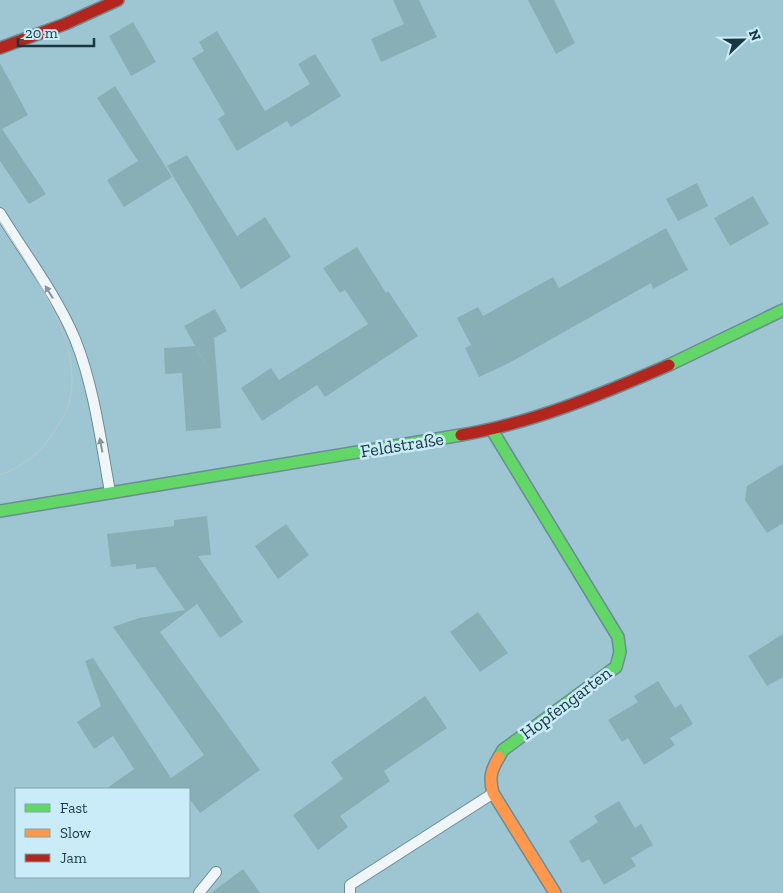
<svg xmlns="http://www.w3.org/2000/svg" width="783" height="893" viewBox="0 0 783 893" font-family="'Zilla Slab',serif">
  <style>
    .building { fill: #88afb6 }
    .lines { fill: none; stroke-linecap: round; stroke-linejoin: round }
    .lane-casing { stroke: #6b8c96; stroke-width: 12 }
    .fast-casing { stroke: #6b8c96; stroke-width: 14 }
    .slow-casing { stroke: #6b8c96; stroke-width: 14 }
    .jam-casing { stroke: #6b8c96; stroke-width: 14 }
    .lane { stroke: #f0f6f8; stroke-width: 10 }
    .fast { stroke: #63d668; stroke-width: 11 }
    .slow { stroke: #ff974d; stroke-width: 11 }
    .jam { stroke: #b3261e; stroke-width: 11 }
    .tram { stroke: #bac6ca; stroke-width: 1 }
    .oneway { fill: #84969c }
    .labels { text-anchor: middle; stroke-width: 5; stroke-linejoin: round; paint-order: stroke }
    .street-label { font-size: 18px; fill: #183740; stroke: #c9ecf8 }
  </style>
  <rect width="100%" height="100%" fill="#9ec6d2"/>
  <!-- building -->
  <g class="building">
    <path d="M393,0H419L437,37L381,62L371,39L404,24Z"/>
    <path d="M528,0H554L575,43L556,54Z"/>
    <path d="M133,22L156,62L131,76L109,36Z"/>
    <path d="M217,31L265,111L310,84L298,64L315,54L341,96L291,127L287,121L237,151L218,119L225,114L192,58L204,51L199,42Z"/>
    <path d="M0,63L28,115L2,129L46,194L29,204L0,161Z"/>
    <path d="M115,86L172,177L124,207L107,180L138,161L97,98Z"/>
    <path d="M187,155L237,236L265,217L291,257L241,289L167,166Z"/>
    <path d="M697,183L708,206L678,221L666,199Z"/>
    <path d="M753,196L769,224L730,246L714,218Z"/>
    <path d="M666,228L688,270L653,289L651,283L507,364L479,377L465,348L471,345L457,318L478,307L483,316L553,277L559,288Z"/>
    <path d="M357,247L386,293L388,291L418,336L325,397L317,385L262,421L241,388L271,368L279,380L368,324L345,290L340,293L323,268Z"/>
    <path d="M215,309L227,331L214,338L221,428L186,431L182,373L165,374L164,348L195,346L214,379L184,326Z"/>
    <path d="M783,464V523L767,533L745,500L747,486Z"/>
    <path d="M207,516L211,555L198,556L243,622L220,638L197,604L160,632L260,770L200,813L189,798V789H106L134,769L113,736L94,749L77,722L101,706L85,661L93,658L171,778L204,755L113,627L139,618L185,610L155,567L136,569V564L111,567L107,534L174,526V520Z"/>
    <path d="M286,524L309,555L278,579L255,546Z"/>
    <path d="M478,612L508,653L480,672L450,632Z"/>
    <path d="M783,634V677L767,686L748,656Z"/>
    <path d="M658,681L675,708L681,704L693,724L670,738L675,745L644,765L628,738L622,742L608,720L638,702L634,696Z"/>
    <path d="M425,696L447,728L384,771L390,781L340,816L348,827L318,850L293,815L343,779L331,762Z"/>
    <path d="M619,801L635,828L641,824L653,845L631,858L636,866L604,885L589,859L582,863L569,841L598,822L594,816Z"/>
    <path d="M243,869L260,893H211Z"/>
  </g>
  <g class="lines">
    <!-- lane casing -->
    <g class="lane-casing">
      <g id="lane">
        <path d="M0,213C25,254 56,294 75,339C94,386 101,442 110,492"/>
        <path d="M199,893L216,872"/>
        <path d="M350,893V885L492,794"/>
      </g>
    </g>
    <!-- fast casing -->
    <g class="fast-casing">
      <g id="fast">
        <path d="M669,365L783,310"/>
        <path d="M492,430L618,637L620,652L616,667L503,750L499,757"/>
        <path d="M0,511L461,435"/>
      </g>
    </g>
    <!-- slow casing -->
    <g class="slow-casing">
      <path id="slow" d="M499,757C491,770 489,778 493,793L555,893"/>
    </g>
    <!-- jam casing -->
    <g class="jam-casing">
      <g id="jam">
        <path d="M0,48L65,24L118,0"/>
        <path d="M461,435C533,423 602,394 669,365"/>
      </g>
    </g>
    <!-- lane -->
    <use href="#lane" class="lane"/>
    <!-- fast -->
    <use href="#fast" class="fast"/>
    <!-- slow -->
    <use href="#slow" class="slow"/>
    <!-- jam -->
    <use href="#jam" class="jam"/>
    <!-- tram -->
    <path class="tram" d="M0,221C30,270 83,338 70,399C68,410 61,421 55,430C43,451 23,467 0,475"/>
  </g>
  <!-- one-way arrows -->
  <defs><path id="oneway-solid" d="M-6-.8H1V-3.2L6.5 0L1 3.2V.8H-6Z" transform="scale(1.25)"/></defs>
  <g class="oneway">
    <use href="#oneway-solid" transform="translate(49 292) rotate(-122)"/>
    <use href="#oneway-solid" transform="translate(101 445) rotate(-101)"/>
  </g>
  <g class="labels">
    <!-- street labels -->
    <g class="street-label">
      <text transform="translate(402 445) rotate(-9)" y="6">Feldstraße</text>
      <text transform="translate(566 703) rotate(-37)" y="6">Hopfengarten</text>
    </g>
  </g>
  <!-- legend -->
  <rect x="15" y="788" width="175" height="90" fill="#c9ecf8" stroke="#82a4ae"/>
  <rect x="25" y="804" width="25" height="8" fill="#63d668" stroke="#82a4ae"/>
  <text x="60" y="813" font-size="15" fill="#183740">Fast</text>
  <rect x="25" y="829" width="25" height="8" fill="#ff974d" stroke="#82a4ae"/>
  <text x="60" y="838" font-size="15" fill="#183740">Slow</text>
  <rect x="25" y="854" width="25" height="8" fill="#b3261e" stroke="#82a4ae"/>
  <text x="60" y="863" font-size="15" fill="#183740">Jam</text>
  <!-- north arrow -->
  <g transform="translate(743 40) rotate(68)" stroke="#c9ecf8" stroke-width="4" paint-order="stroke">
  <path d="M0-4L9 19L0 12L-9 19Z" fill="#183740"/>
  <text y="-8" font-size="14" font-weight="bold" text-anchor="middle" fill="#183740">N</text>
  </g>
  <!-- scale -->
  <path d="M18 38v8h76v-8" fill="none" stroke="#183740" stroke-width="2.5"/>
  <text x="25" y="38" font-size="15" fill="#183740" stroke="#c9ecf8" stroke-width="4" paint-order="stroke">20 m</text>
</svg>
